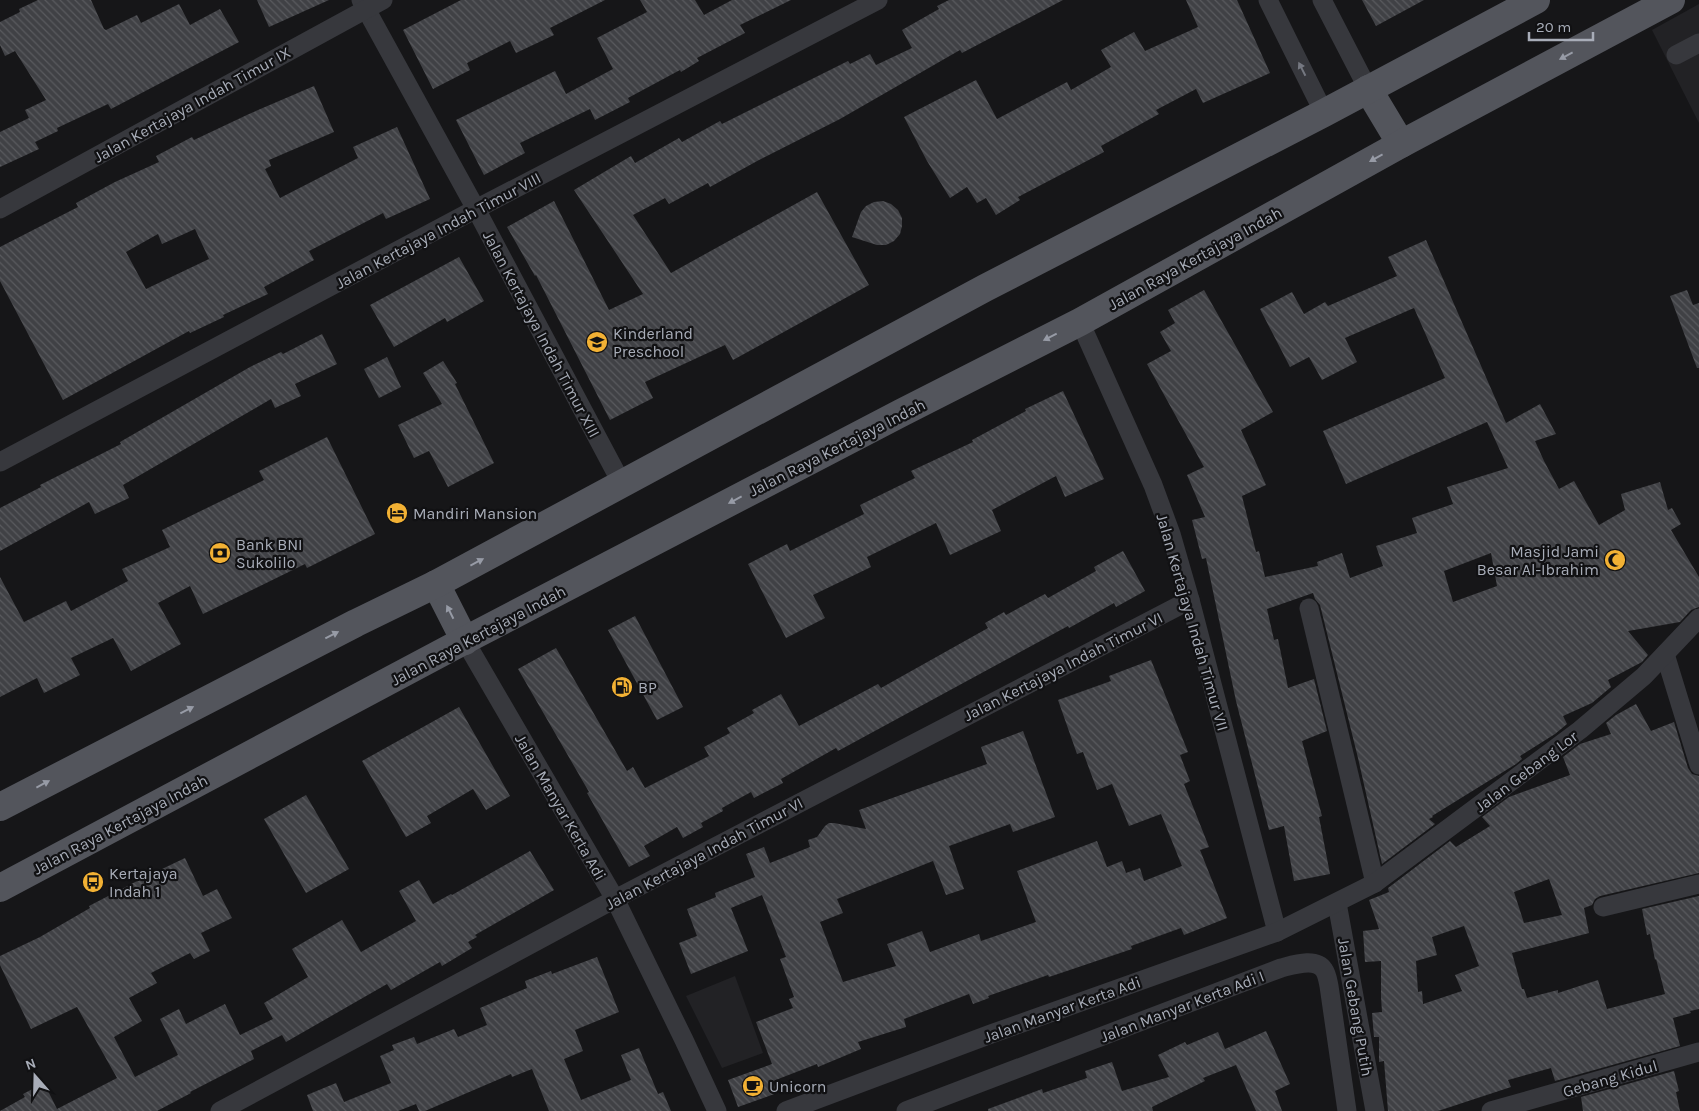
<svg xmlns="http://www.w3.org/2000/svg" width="1699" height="1111" viewBox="0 0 1699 1111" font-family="Karla,sans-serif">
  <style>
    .built { fill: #222225 }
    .building { fill: url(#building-back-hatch); fill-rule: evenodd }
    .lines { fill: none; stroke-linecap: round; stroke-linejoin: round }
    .street { stroke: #37383d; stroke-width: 19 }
    .primary { stroke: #53555c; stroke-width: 28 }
    .oneway { fill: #979ba6 }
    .oneway2 { fill: #757881 }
    .labels { text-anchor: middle; stroke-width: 4.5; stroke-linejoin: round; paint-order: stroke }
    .street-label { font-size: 16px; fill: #a8adb8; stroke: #111113 }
    .poi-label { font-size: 16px; fill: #a8adb8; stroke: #111113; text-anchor: start }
  </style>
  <defs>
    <pattern id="building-back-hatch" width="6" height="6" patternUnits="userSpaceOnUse" patternTransform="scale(1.25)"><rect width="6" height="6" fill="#404145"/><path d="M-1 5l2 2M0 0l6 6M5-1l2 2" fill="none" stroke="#595a5e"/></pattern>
  </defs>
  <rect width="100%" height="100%" fill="#161618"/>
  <!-- built -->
  <g class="built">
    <path d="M1699,4V123L1652,30Z"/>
    <path d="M735,976L763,1053L722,1068L686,996Z"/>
  </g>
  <!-- building -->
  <g class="building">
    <path d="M38,0H91L104,29L106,30L137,15L141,23L179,4L190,25L220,9L239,42L111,109L108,104L57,128L58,131L35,142L39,149L0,167V132L29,118L25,110L46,100L15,51L5,56L0,45V22L20,12L19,9Z"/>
    <path d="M257,0H329L269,27Z"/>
    <path d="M461,0H605L550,28L554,35L516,53L510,41L467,63L470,70L433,89L403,30Z"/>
    <path d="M640,0H695L704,15L732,0H791L740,25L745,33L697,58L699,61L681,72L680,70L628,98L630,102L595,120L590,109L520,143L525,153L484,175L456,120L555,71L566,94L613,69L597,38L647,12Z"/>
    <path d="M949,0H1063L962,53L960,50L840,119L759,160L710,187L708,183L669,204L665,198L633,215L671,273L817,192L869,285L733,360L725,345L645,382L653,398L610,420L536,275L535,276L507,227L554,201L609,310L643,294L574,190L631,156L635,163L679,138L682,142L720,121L722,124L848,61L850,64L870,54L876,65L912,48L902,30L939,9L937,6Z"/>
    <path d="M1186,0H1237L1270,73L1203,103L1196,89L1156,110L1159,114L1101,146L1104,152L1018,197L1020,200L996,215L986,198L977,203L967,187L950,198L927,161L904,117L976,80L997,119L1067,82L1071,90L1111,67L1101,50L1134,32L1145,51L1198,27Z"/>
    <path d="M1362,0H1424L1376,26Z"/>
    <path d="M314,86L334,132L269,160L271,166L265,169L280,198L358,158L353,147L397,127L430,199L386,219L383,213L309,251L314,260L264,287L268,294L223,315L224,317L190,333L189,331L63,400L0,281V247L78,207L76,203L115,182L159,162L156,156L192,137L194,140L249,114ZM195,229L209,259L146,289L126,252L158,234L162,244Z"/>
    <path d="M883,201L891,204L898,210L902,218V226L900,234L894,241L886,245H877L852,237L861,212L866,206L874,202Z"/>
    <path d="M1426,240L1506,423L1540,404L1556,434L1535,441L1544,461L1559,489L1574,481L1599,525L1625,510L1621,494L1660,482L1668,510L1672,508L1681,524L1671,530L1699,577V607L1691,610L1680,622L1628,631L1648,655L1642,662L1608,680L1611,687L1592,703L1563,716L1567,724L1555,734L1520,756L1522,759L1516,764L1432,816L1433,817L1429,819L1435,824L1382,864L1358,758L1320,605L1315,599L1313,593L1267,609L1274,640L1278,639L1288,688L1314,679L1327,731L1302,741L1322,816L1319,817L1330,874L1294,881L1284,826L1269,830L1236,701L1206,558L1202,559L1192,520L1205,517L1187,475L1204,467L1147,364L1171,351L1160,332L1175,323L1168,310L1204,290L1273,412L1241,430L1266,485L1242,496L1256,552L1259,551L1265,577L1318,566L1317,562L1342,553L1350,578L1383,566L1376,546L1417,533L1412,518L1453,504L1447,487L1508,468L1487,422L1346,484L1323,431L1445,378L1414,308L1345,338L1357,362L1322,380L1309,357L1290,367L1260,309L1292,292L1304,314L1325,302L1328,306L1397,276L1388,257ZM1491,553L1497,586L1453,602L1444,571Z"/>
    <path d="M459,257L484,301L447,322L445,318L394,347L370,305Z"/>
    <path d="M1687,290L1693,305L1699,303V368H1697L1670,296Z"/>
    <path d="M322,334L337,364L295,384L301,396L275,408L271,399L123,485L129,498L95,514L89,502L0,551V508L41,487L40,485L121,444L120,442L250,367L281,352L283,354Z"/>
    <path d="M387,357L401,387L379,398L364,369Z"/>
    <path d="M443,361L457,383L455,384L494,463L448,487L429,451L414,458L398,425L442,404L423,373Z"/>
    <path d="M1063,391L1104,479L1065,497L1056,476L992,510L1001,531L950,555L936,523L867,557L871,567L813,595L825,618L786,638L748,564L787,544L790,551L864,514L860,505L915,478L911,471L973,442L972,440L1026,411L1025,409Z"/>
    <path d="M327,437L375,534L307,568L305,564L203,614L190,586L158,603L181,644L131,671L113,638L71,658L80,675L44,693L37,678L0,697V577L24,622L66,601L71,611L128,581L122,569L170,547L162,530L264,480L259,471Z"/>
    <path d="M1123,551L1145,591L1116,607L1114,603L1069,628L1068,626L838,751L836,748L781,779L783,783L754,798L751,792L722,808L723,811L701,823L703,827L683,838L677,827L644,846L650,856L629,867L587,793L589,792L518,669L556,648L627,771L633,767L645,788L709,756L704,747L730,733L727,728L754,713L752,710L781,694L799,726L878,684L881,688L988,628L985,623L1004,612L1006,615L1045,594L1048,598L1096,571L1094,567Z"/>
    <path d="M635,616L683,707L657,720L608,630Z"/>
    <path d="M1151,660L1188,752L1180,755L1190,781L1184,784L1209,847L1200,850L1227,918L1184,935L1181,928L1131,946L1132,949L1049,977L1048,975L988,996L989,998L973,1004L969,994L904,1019L906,1027L858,1042L861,1049L818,1067L817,1064L773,1081L777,1093L738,1107L728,1080L772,1064L756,1022L793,1008L789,999L794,997L780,959L786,957L762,895L731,908L748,951L691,974L679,943L697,936L687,909L716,897L715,893L755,877L746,854L764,847L770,863L810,847L808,840L817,837L825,826L829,823H834L866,829L859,810L987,764L981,747L1023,731L1055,817L1013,832L1010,824L949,846L964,889L946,895L933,861L837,899L843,913L820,922L843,982L896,966L887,944L922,931L930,952L979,934L981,941L1036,922L1017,871L1097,841L1107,867L1122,861L1126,873L1140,868L1144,881L1182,866L1161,814L1129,826L1112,784L1097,790L1083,752L1077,754L1058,700L1111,681L1109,676Z"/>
    <path d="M1636,704L1651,731L1674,722L1688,768L1692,774L1699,776V873L1600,896L1595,899L1592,905L1584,908L1589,933L1512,953L1522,989H1524L1527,998L1558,990V993L1598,980L1607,1009L1665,994L1656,959L1655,960L1650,934L1647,935L1642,909L1699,896V1009L1690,1011L1691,1013L1673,1018L1680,1046L1555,1081L1551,1068L1508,1080L1511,1087L1438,1111H1388L1384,1061L1379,1062V1037H1374L1372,1013L1382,1012L1381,997V961L1365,962L1363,931L1379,929L1369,900L1389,892L1388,888L1450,841L1456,847L1490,826L1482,817L1509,797L1570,775L1563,757L1580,744L1611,734L1606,723L1616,715ZM1549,879L1562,915L1524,923L1514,892ZM1464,926L1479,966L1455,975L1462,991L1423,1004L1422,991L1418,992L1416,961L1437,955L1432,937Z"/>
    <path d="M459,707L510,796L486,810L473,789L427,816L431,823L406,837L362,761Z"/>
    <path d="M306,795L349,869L306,893L264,819Z"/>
    <path d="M530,851L554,890L475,935L477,937L468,942L472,948L442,966L440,962L391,990L387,984L286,1042L282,1035L251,1051L254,1059L190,1092L191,1093L157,1111H0L25,1097L23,1094L44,1083L57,1109L117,1078L77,1007L31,1029L0,965V956L40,937L90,908L89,906L139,880L185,858L203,896L217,889L232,918L201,933L210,951L194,959L190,953L151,973L157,983L129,998L142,1021L114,1037L135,1077L178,1055L160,1019L179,1009L186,1024L225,1004L240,1035L273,1019L264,1003L308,977L292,949L342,920L361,952L416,921L399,891L419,880L433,904L451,894L452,895Z"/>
    <path d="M597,957L619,1012L575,1030L583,1051L564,1059L581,1100L631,1080L621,1055L639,1048L658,1094L663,1092L671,1111H549L532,1069L512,1077L511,1074L425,1111H419L416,1104L398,1111H313L307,1095L336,1083L344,1102L391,1083L380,1056L394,1050L392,1045L414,1037L417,1044L454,1029L458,1037L487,1025L480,1008L527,988L525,981L551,971L552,974Z"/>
    <path d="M1266,1031L1290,1084L1275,1091L1282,1111H1256L1236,1065L1203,1078L1205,1081L1152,1107L1153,1111H988V1109L1042,1089L1043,1093L1087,1078L1085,1071L1112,1062L1122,1091L1169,1077L1158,1055L1185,1042L1187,1045L1218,1032L1225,1049Z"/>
    <path d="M1674,1071L1679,1091L1676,1092L1680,1111H1583L1581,1097Z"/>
  </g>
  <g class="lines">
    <!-- street -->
    <g class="street">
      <path d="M361,0L476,209L622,484"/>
      <path d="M1268,0L1324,113"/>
      <path d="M1322,0L1368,89"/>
      <path d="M1676,55L1699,43"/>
      <path d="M0,209L383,0"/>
      <path d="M1080,322L1153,485L1171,534L1190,600L1277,932"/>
      <path d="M0,462L476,209L878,0"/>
      <path d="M1309,608L1375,883"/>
      <path d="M465,641L615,899L684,1040L717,1111"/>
      <path d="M1665,654L1699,765"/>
      <path d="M1337,903L1375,1111"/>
      <path d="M1603,907L1699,884"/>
      <path d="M220,1111L615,899L1190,600"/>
      <path d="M786,1111L991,1034L1277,932L1375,883L1580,730L1644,676L1699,618"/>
      <path d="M906,1111L1281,968C1293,965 1316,957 1324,970C1327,974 1328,981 1329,986L1347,1111"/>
      <path d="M1491,1111L1699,1052"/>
    </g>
    <!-- primary -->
    <g class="primary">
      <path d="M1368,89L1401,144"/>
      <path d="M436,584L465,641"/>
      <path d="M0,807L356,623L436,584L985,288L1324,113L1536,0"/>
      <path d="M0,888L473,636L901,413L1080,322L1401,144L1671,0"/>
    </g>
  </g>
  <!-- one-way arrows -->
  <defs><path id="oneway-solid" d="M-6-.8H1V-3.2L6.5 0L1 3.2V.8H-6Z" transform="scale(1.25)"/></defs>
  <g class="oneway">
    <use href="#oneway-solid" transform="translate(1566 56) rotate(152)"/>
    <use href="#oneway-solid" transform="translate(1376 158) rotate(151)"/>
    <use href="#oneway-solid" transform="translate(1050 337) rotate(153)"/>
    <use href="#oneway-solid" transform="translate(735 500) rotate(152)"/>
    <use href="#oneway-solid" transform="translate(477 562) rotate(-28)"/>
    <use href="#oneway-solid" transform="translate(450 612) rotate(-117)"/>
    <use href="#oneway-solid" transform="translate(332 635) rotate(-27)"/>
    <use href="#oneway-solid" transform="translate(187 710) rotate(-27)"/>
    <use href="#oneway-solid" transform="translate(43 784) rotate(-28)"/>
  </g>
  <use class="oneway2" href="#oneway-solid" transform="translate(1302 69) rotate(-117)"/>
  <!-- icons -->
  <defs>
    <g id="school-disc" transform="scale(1.125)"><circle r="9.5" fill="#f2b134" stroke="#111113"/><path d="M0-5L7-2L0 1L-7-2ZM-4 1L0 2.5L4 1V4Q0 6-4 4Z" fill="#111"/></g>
    <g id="hotel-disc" transform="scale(1.125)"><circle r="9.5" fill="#f2b134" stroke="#111113"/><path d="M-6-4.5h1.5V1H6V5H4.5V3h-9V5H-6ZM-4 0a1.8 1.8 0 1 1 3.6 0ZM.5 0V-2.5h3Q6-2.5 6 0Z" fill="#111"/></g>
    <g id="bank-disc" transform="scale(1.125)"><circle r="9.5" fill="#f2b134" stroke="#111113"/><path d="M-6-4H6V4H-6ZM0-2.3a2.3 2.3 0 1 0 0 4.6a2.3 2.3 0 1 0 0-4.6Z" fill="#111"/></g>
    <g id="mosque-disc" transform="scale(1.125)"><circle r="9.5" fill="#f2b134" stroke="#111113"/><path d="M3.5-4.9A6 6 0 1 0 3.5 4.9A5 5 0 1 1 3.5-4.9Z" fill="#111"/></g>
    <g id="fuel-disc" transform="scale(1.125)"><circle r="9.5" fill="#f2b134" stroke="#111113"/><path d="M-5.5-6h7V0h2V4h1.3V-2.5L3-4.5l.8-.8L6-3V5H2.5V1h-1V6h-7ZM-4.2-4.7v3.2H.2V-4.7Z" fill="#111"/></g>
    <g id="bus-disc" transform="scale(1.125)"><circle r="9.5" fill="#f2b134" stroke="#111113"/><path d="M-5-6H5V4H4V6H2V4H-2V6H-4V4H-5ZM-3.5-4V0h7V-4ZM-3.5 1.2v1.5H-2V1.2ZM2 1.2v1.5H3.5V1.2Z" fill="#111"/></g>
    <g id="cafe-disc" transform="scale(1.125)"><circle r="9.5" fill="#f2b134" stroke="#111113"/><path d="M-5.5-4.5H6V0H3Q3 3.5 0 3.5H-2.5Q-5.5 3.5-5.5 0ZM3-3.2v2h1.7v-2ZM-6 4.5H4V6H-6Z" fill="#111"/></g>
  </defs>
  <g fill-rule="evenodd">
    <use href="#school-disc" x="597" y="342"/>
    <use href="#hotel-disc" x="397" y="513"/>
    <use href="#bank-disc" x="220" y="553"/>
    <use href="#mosque-disc" x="1615" y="560"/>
    <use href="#fuel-disc" x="622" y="687"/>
    <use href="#bus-disc" x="93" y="882"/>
    <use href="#cafe-disc" x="753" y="1086"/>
  </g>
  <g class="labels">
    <!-- street labels -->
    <g class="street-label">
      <text transform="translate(192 104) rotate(-29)" y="6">Jalan Kertajaya Indah Timur IX</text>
      <text transform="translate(438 230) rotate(-28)" y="6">Jalan Kertajaya Indah Timur VIII</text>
      <text transform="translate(1195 258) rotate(-29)" y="6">Jalan Raya Kertajaya Indah</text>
      <text transform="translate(542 334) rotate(62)" y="6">Jalan Kertajaya Indah Timur XIII</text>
      <text transform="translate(837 447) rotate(-27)" y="6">Jalan Raya Kertajaya Indah</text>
      <text transform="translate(1193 622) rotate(74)" y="6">Jalan Kertajaya Indah Timur VII</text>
      <text transform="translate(478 635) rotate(-28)" y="6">Jalan Raya Kertajaya Indah</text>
      <text transform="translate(1063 666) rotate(-27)" y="6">Jalan Kertajaya Indah Timur VI</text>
      <text transform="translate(1526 771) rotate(-37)" y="6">Jalan Gebang Lor</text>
      <text transform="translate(561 807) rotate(60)" y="6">Jalan Manyar Kerta Adi</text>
      <text transform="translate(120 824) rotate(-28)" y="6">Jalan Raya Kertajaya Indah</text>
      <text transform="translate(704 853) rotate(-28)" y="6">Jalan Kertajaya Indah Timur VI</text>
      <text transform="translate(1182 1006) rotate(-21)" y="6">Jalan Manyar Kerta Adi I</text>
      <text transform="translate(1356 1007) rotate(80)" y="6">Jalan Gebang Putih</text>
      <text transform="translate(1062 1009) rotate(-20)" y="6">Jalan Manyar Kerta Adi</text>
      <text transform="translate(1610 1078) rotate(-16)" y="6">Gebang Kidul</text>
    </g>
    <!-- poi labels -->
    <g class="poi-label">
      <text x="613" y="339">Kinderland<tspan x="613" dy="18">Preschool</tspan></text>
      <text x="413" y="519">Mandiri Mansion</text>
      <text x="236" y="550">Bank BNI<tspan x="236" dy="18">Sukolilo</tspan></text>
      <text x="1599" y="557" text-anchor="end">Masjid Jami<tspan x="1599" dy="18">Besar Al-Ibrahim</tspan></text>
      <text x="638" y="693">BP</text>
      <text x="109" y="879">Kertajaya<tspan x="109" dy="18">Indah 1</tspan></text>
      <text x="769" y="1092">Unicorn</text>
    </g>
  </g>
  <!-- north arrow -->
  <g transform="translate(35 1076) rotate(340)" stroke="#111113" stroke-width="4" paint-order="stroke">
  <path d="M0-4L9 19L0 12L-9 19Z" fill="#a8adb8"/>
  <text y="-8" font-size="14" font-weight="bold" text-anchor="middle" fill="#a8adb8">N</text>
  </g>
  <!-- scale -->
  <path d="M1529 32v8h64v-8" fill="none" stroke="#a8adb8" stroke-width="2.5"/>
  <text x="1536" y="32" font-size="15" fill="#a8adb8" stroke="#111113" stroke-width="4" paint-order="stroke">20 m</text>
</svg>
